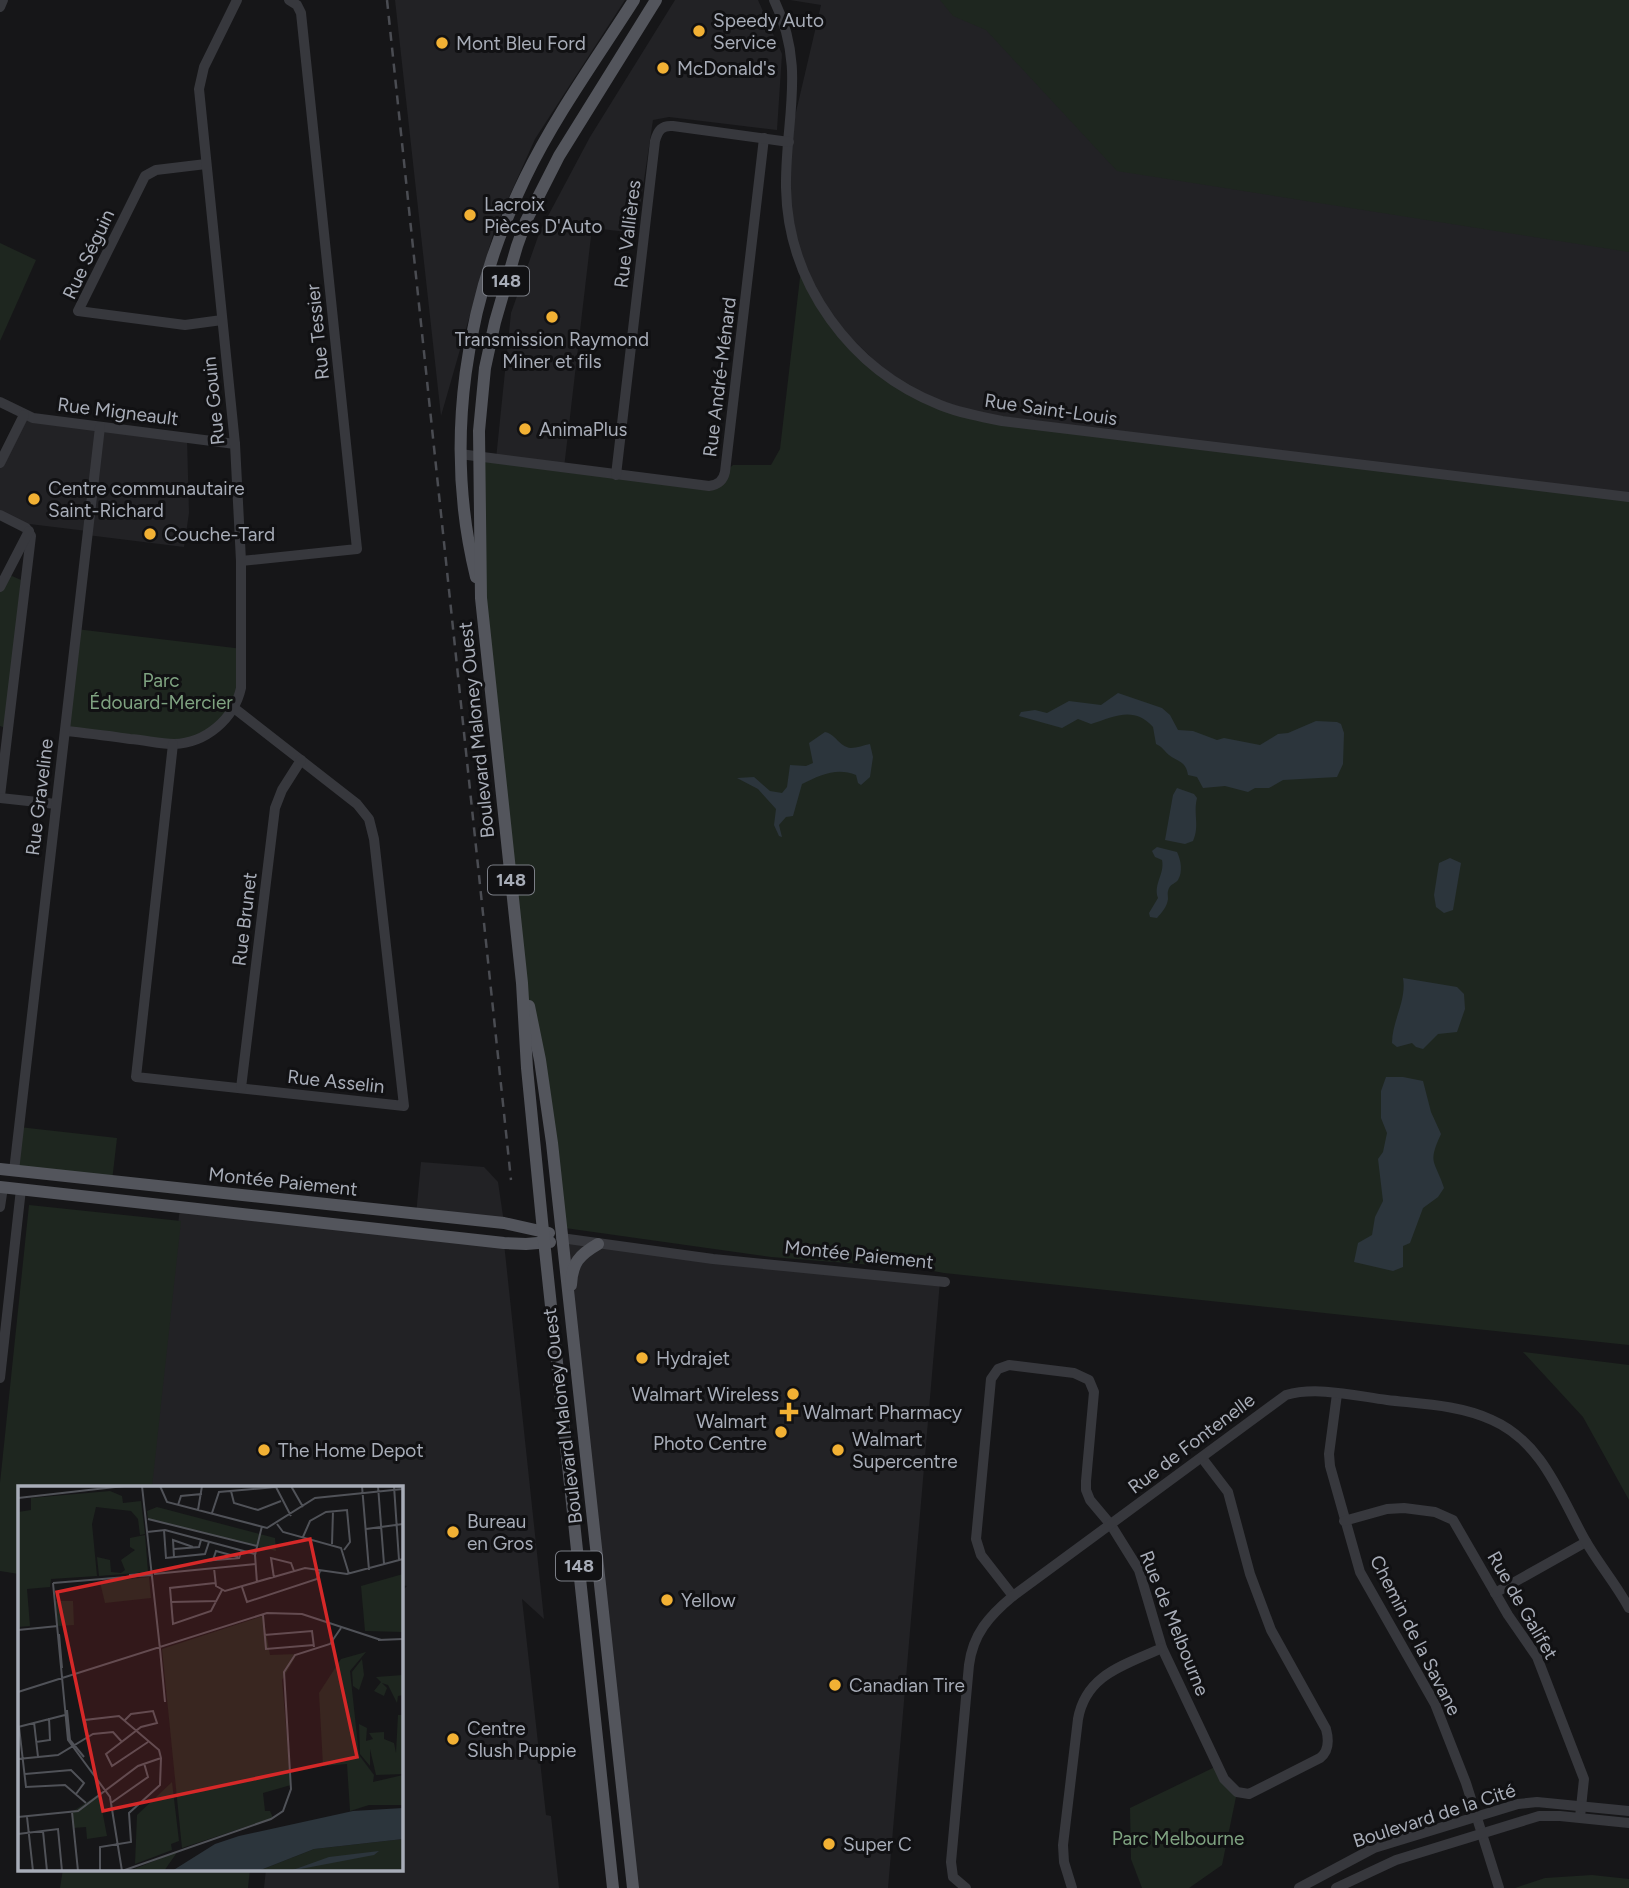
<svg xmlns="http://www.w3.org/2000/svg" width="1629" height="1888" viewBox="0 0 1629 1888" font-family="Figtree,sans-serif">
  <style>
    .built { fill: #222225 }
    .green { fill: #1e261f }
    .water { fill: #2c353c }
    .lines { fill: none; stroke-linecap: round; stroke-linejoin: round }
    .minor { stroke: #37383d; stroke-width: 10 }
    .major { stroke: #53555c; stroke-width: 12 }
    .rail { stroke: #4a4c52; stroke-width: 2.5; stroke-dasharray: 9 7; stroke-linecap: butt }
    .poi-dot { fill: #f2b134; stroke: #111113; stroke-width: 2.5 }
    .labels { text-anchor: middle; stroke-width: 6; stroke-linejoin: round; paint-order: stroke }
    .shield { fill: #111113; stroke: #7b7e86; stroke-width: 2 }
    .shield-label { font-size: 18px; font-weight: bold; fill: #a8adb8 }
    .poi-label { font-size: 19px; fill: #a8adb8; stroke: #111113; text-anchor: start }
    .street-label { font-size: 19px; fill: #a8adb8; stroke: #111113 }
    .park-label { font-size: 19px; fill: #7fa381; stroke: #111113 }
    .inset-road { fill: none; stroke: #505258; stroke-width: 2 }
    .view { fill: #d62828; fill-opacity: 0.15; stroke: #d62828; stroke-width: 3.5 }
    .inset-edge { fill: none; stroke: #a8adb8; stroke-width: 3.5 }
  </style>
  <rect width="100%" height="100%" fill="#161618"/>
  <!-- built -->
  <g class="built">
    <path d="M395,0H625L535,139L494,231L441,416Z"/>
    <path d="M675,0H758L782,54L777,130L669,117L653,120L636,233L592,228L564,468L496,459L511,313L540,231L590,137Z"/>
    <path d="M790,0H1629V497L952,410L899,384L822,310L789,223V142L821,5Z"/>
    <path d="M24,415L187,438L189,513L184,547L87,535V531L13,522L0,515V463Z"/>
    <path d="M421,1162L484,1167L498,1182L504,1223L416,1215Z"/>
    <path d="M180,1207L504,1243L544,1619L522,1599L546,1815L551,1816L559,1888H264L266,1869H401V1608L404,1589L407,1586L401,1585V1487H149Z"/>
    <path d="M561,1238L940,1281L888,1888H633Z"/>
  </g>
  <!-- green -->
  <g class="green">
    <path d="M940,0H1629V252L1117,171L986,30L953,16Z"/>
    <path d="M0,243L36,260L0,341Z"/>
    <path d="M801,269L807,283L869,361L952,410L1629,497V1345L944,1273L923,1269L771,1257L565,1228L522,983L481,598L478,457L709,486L733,465H771L780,449Z"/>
    <path d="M12,576L21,580L8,729L0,726V587L5,577Z"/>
    <path d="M76,629L243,649V676L226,719L183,743L65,731Z"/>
    <path d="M19,1127L117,1138L112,1181L14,1171Z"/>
    <path d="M29,1205L181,1221L152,1487H19V1574L0,1571V1483Z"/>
    <path d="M1523,1352L1629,1365V1500L1583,1417Z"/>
    <path d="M1217,1766L1237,1792L1222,1865L1189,1888H1142L1131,1859L1130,1808Z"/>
    <path d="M63,1869H250L248,1888H60Z"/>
    <path d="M1592,1875L1629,1879V1888H1515L1545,1878Z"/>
  </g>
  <!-- water -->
  <g class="water">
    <path d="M1118,693L1162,708L1170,715L1178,730L1193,731L1217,740L1224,738L1260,745L1278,734L1288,733L1316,721L1337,722L1341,724L1344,733L1343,764L1337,777L1283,780L1269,788H1255L1248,792L1225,786L1203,788L1197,777L1188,775C1186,761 1178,762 1169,755C1164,751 1163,747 1156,744L1153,727C1134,705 1113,717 1091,724L1078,719L1062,728L1019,716L1021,712L1035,710L1047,713L1069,701L1101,705Z"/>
    <path d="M825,732C836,734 839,747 851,748C857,748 864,745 870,744L873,757L870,777L861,785L858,783L856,775C837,767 820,775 802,784L793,816L786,817L779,825L782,837L779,836L774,825L776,809L758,789L737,778L754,777L770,791L782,793L787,787L790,765L806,766L813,763L809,743Z"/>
    <path d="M1177,788L1194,794L1197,798C1193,814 1200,826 1193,841L1185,844L1165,840L1173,795Z"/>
    <path d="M1157,847L1177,852C1181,860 1183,872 1178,880C1176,883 1171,884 1169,888C1167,893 1168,894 1168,899C1167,907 1162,912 1157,918L1150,917L1149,913L1158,898C1153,884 1165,874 1162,860L1155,857L1152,851Z"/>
    <path d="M1450,858L1461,863L1453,910L1444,913L1436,907L1434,895L1439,863Z"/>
    <path d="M1403,978L1457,987L1464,994L1465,1009L1457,1032L1438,1034L1423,1049L1416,1047L1412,1043L1397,1047L1392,1043C1392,1021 1407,1000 1403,978Z"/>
    <path d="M1403,1077L1423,1081L1431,1112L1441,1134C1427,1164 1435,1160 1444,1188L1438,1197L1423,1208L1410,1243L1403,1246V1267L1393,1271L1354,1262L1358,1243L1372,1235L1375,1217L1383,1201L1378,1159L1383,1152L1387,1133L1381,1118V1091L1386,1077Z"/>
  </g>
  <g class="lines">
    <!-- minor -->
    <g class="minor">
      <path d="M774,0C807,67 785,118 786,188C788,284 851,370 940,405C960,413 981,417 1002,421L1629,497"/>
      <path d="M0,7L3,0"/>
      <path d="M206,164L156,170L145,176L78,311L185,325L222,320"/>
      <path d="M0,402L33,418L235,444"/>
      <path d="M460,454L709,486C718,485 723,481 725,472L764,138"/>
      <path d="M0,463L24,415"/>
      <path d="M616,475L655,141C658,130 662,125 673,126L789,142"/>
      <path d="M0,515L26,528L31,536L0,796"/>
      <path d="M241,561L357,549L301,13L297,5L289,0"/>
      <path d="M0,587L29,531"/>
      <path d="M65,731C87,733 109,736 130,739C145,740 160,744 174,744C206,743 234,719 241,688V561L235,444L199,89L204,67L237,0"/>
      <path d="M173,744L136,1077L404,1106L374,839L369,819L357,804L234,708"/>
      <path d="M0,798L56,804"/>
      <path d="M241,1088L275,808L282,790L301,760"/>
      <path d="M14,1171L100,427"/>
      <path d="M0,1207L3,1187"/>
      <path d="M561,1238L713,1259L945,1282"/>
      <path d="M0,1378L21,1189"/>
      <path d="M1337,1394L1329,1454L1330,1466L1360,1572L1435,1704L1466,1783L1499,1888"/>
      <path d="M1344,1521L1387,1509L1404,1508L1435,1512L1453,1520L1508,1615L1537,1657L1584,1779L1580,1817"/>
      <path d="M1495,1593L1586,1542"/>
      <path d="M1013,1596L981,1555L976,1539L991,1379L998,1369L1009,1365L1074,1373L1089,1380L1094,1392L1086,1481V1490L1090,1500L1111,1525L1139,1570L1162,1648L1224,1779L1237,1792L1249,1794L1320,1758C1329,1751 1329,1740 1326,1729L1271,1630L1250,1574L1228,1492L1202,1458"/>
      <path d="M966,1888L953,1877L951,1862L969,1665C973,1634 989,1616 1013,1596L1286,1395C1317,1386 1356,1396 1387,1400C1422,1404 1460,1405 1492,1420C1542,1442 1560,1495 1585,1540C1598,1563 1616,1584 1629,1608"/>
      <path d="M1072,1888L1064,1862L1063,1845L1078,1719C1086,1674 1125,1665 1162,1648"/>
      <path d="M1299,1888L1374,1848L1518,1804L1537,1802L1629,1811"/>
      <path d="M1336,1888L1396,1860L1539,1816H1560L1629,1823"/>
    </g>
    <!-- major -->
    <g class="major">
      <path d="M476,577C443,443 465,301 525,178C555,116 597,58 634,0"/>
      <path d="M529,1006L540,1060L552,1143L633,1888"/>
      <path d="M0,1169L504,1223L549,1233"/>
      <path d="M0,1187L504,1243L526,1244L550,1242"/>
      <path d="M571,1285C572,1263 579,1255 598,1244"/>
      <path d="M613,1888L543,1231L527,1068L522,983L481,598L479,431L485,368L495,322L517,246L526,221L559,156L656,0"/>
    </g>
    <!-- rail -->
    <path class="rail" d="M387,0L511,1180"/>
  </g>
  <!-- markers -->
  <g class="poi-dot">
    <circle cx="699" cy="31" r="7"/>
    <circle cx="442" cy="43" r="7"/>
    <circle cx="663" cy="68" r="7"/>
    <circle cx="470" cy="215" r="7"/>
    <circle cx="552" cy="317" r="7"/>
    <circle cx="525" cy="429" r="7"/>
    <circle cx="34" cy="499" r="7"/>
    <circle cx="150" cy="534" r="7"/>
    <circle cx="642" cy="1358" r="7"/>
    <circle cx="793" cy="1394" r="7"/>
    <path d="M785.5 1401.5h7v7h7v7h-7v7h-7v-7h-7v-7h7z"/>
    <circle cx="781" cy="1432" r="7"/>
    <circle cx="264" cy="1450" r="7"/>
    <circle cx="838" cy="1450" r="7"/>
    <circle cx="453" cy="1532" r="7"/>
    <circle cx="667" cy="1600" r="7"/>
    <circle cx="835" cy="1685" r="7"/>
    <circle cx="453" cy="1739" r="7"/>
    <circle cx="829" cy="1844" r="7"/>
  </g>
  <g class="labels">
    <!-- shield labels -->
    <g class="shield">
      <rect x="483" y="266.5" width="46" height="29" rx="5"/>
      <rect x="488" y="865.5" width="46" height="29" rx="5"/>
      <rect x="556" y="1551.5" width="46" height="29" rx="5"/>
    </g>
    <g class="shield-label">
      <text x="506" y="287">148</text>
      <text x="511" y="886">148</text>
      <text x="579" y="1572">148</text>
    </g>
    <!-- poi labels -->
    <g class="poi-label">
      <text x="713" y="27">Speedy Auto<tspan x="713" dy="22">Service</tspan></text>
      <text x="456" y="50">Mont Bleu Ford</text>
      <text x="677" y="75">McDonald's</text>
      <text x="484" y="211">Lacroix<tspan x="484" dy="22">Pièces D'Auto</tspan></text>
      <text x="552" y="346" text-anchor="middle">Transmission Raymond<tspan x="552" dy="22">Miner et fils</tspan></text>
      <text x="539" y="436">AnimaPlus</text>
      <text x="48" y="495">Centre communautaire<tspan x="48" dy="22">Saint-Richard</tspan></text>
      <text x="164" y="541">Couche-Tard</text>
      <text x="656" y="1365">Hydrajet</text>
      <text x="779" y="1401" text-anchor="end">Walmart Wireless</text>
      <text x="803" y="1419">Walmart Pharmacy</text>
      <text x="767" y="1428" text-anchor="end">Walmart<tspan x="767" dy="22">Photo Centre</tspan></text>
      <text x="852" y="1446">Walmart<tspan x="852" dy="22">Supercentre</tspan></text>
      <text x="278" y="1457">The Home Depot</text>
      <text x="467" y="1528">Bureau<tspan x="467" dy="22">en Gros</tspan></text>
      <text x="681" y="1607">Yellow</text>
      <text x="849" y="1692">Canadian Tire</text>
      <text x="467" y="1735">Centre<tspan x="467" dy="22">Slush Puppie</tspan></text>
      <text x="843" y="1851">Super C</text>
    </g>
    <!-- street labels -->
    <g class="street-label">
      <text transform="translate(627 234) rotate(-83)" y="7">Rue Vallières</text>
      <text transform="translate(88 254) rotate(-65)" y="7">Rue Séguin</text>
      <text transform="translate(317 332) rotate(-96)" y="7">Rue Tessier</text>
      <text transform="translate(719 377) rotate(-83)" y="7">Rue André-Ménard</text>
      <text transform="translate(213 401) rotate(-96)" y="7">Rue Gouin</text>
      <text transform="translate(1051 409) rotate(8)" y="7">Rue Saint-Louis</text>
      <text transform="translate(118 411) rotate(7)" y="7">Rue Migneault</text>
      <text transform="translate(476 730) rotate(-96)" y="7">Boulevard Maloney Ouest</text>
      <text transform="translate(39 797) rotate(-83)" y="7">Rue Graveline</text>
      <text transform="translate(244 919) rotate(-83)" y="7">Rue Brunet</text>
      <text transform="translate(336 1081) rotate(6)" y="7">Rue Asselin</text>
      <text transform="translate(283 1181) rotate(6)" y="7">Montée Paiement</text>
      <text transform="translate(859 1254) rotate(6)" y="7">Montée Paiement</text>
      <text transform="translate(562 1416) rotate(-97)" y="7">Boulevard Maloney Ouest</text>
      <text transform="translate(1191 1443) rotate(-37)" y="7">Rue de Fontenelle</text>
      <text transform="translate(1523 1605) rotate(60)" y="7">Rue de Galifet</text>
      <text transform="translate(1175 1623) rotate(68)" y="7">Rue de Melbourne</text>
      <text transform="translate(1416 1635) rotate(63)" y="7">Chemin de la Savane</text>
      <text transform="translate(1434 1815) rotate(-18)" y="7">Boulevard de la Cité</text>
    </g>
    <!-- park labels -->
    <g class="park-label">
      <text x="161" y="687">Parc<tspan x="161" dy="22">Édouard-Mercier</tspan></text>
      <text x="1178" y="1845">Parc Melbourne</text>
    </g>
  </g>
  <!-- overview -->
  <g transform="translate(18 1486)">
    <rect width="385" height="385" fill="#161618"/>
    <path d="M92,5L104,10L105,17L123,15L127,48L122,49L120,33L113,25L78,21L74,38L79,90L33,93L32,101L9,103L12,140L0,141V26L13,24V12ZM139,21L257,52L258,65L130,33L129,25ZM127,49L130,86L81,90L79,71L92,74L93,86L103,87L107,84L103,74L117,64L112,61V52ZM385,88V146L347,145L343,100ZM131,91L133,112L87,117L82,96ZM37,115H55L56,139L40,140ZM245,130L252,169L279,168L264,194L273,299L245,307L247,325H252L255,332L164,362L144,163ZM348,166L332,185L341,269L356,289L355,296L385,289V319H351L332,325L329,278L305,280L301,207L323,173ZM344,173L346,189L341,204L335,200L334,186ZM385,189V209L380,210L379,217L370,199L364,197L369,202L366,210L356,205L363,196L358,191ZM380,229H385V288L358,289L352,263V280L342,268L341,238L349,242L348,255L355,253L351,247L366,246V253L376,257L378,267ZM154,296L161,355L153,358L154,364L117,378L119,329ZM81,308L89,350L69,353L68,341L55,342L54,326ZM385,353V385H240L296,363ZM160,365L146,385L114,384Z" fill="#1e261f"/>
    <path d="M385,322V353L296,363L240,385H154L197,358L221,350L335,325ZM361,365L356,369L272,385L311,371Z" fill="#2c353c"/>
    <path class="inset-road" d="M124,0L142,163M142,0L149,16L249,42L297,12L385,3M273,0L285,21M344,0L351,84M360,0L366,78M376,0L381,74M213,5L216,17L240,24L263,15M0,12L106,0M160,19L163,10L184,8M180,24L184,0M194,27L201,6L258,1L273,30M130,33L239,60M259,38L265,46L323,62L331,88M348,43L385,38M146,44L148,72L187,68L191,56M129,46L147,44L237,68M285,51L292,35L308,26L329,24L332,56L326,64M314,58L315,25M156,63L181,61L183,54M156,71L155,54L175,61M195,74L198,65L220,71M185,75L221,72L224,64M196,82L198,100L207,105L287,82L329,88L385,73M136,88L238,78M111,89L133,87M256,92L253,72L273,77L276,85M35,97L50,254L92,311L104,385M35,97L133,89M197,97L152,102L155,138L193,125L204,104M239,97L237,69L244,40M224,101L229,116L299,93L302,85M153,116L199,115M245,129L248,163L296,159M0,144L40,140M41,148L44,182M246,149L294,145L296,161M360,154L385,153M142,163L147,216M0,206L249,127L284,128L363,154M49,224L52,254L66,271M107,234L113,228L135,225L139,237L123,241L88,268L94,280L130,256M16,236L20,271M0,241L47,229M1,241L8,301L47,299L68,317M69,251L67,234L101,230L141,264L143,272L142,299L111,327L113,356L82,361V385M18,256L32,254L31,232M0,273L40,269L75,248L95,246L104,256M7,288L53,284L66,297L58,308M93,317L130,291L126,277M54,326L60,385M0,331L60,325L120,280L143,272M9,331L15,385M25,345L29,385M0,348L40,343L44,385M104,385L253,333L265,325L273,303L266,186L277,169L312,158L323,142"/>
    <path class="view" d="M292,53L339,271L85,325L39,106Z"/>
    <rect width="385" height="385" class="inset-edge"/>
  </g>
</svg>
